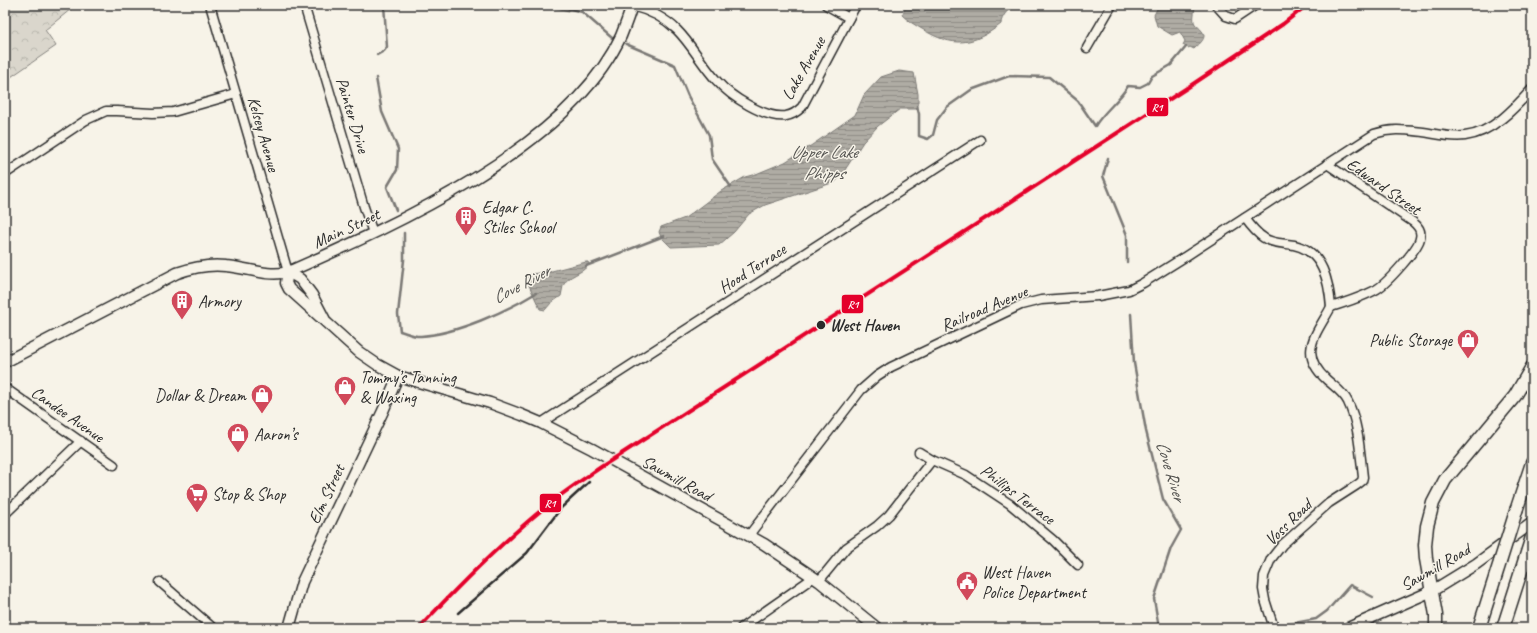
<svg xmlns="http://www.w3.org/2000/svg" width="1537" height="633" viewBox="0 0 1537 633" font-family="Caveat,sans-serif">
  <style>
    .forest { fill: url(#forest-crowns); stroke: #82807c }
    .wetland { fill: url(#wetland-marsh); stroke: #82807c }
    .water { fill: url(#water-rules); stroke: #7a7874 }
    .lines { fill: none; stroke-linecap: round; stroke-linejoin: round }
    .stream { stroke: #7a7874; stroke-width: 2.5 }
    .minor-casing { stroke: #2b2b2b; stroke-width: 11 }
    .major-casing { stroke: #2b2b2b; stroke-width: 13 }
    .highway-casing { stroke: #2b2b2b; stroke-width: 15 }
    .minor { stroke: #f7f3e8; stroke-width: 8 }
    .major { stroke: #f7f3e8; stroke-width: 10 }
    .highway { stroke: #f7f3e8; stroke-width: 12 }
    .rail { stroke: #2b2b2b; stroke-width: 2.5 }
    .highway-bridge-casing { stroke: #2b2b2b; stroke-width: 15; stroke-linecap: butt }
    .highway-bridge { stroke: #f7f3e8; stroke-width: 12 }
    .rail-1-casing { stroke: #f7f3e8; stroke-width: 7 }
    .rail-1 { stroke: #e4002b; stroke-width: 4 }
    .stop-dot { fill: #2b2b2b; stroke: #f7f3e8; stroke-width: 1.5 }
    .labels { text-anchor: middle; stroke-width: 3; stroke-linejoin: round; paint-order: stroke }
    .street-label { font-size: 17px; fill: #2b2b2b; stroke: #f7f3e8 }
    .poi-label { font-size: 17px; fill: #2b2b2b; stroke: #f7f3e8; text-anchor: start }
    .stop-label { font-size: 17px; font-weight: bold; fill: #2b2b2b; stroke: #f7f3e8; text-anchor: start }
    .water-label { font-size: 18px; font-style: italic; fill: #53524f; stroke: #f7f3e8 }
    .line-badge { stroke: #f7f3e8; stroke-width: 1.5 }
    .badge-label { font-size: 11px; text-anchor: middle; font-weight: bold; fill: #fff }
  </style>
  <defs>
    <pattern id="forest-crowns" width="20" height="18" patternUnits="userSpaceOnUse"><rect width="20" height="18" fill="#dad6cc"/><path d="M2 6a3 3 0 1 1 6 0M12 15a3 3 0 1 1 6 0" fill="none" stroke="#bbb8af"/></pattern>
    <pattern id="wetland-marsh" width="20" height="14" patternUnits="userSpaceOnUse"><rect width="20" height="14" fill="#dad6cc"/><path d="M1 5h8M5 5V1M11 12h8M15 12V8" fill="none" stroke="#bbb8af"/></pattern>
    <pattern id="water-rules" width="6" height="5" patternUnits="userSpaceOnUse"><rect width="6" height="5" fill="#afaca4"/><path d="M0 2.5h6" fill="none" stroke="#8f8c86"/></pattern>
  </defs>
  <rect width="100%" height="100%" fill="#f7f3e8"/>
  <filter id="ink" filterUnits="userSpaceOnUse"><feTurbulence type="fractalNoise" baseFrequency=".025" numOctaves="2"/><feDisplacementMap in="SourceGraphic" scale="8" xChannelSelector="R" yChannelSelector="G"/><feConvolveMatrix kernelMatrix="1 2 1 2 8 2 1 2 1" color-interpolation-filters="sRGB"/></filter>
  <g filter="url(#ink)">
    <!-- forest -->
    <path class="forest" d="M5,5H76L45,30L56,46L5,81Z"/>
    <!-- wetland -->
    <path class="wetland" d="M544,5H569V11Z"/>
    <!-- water -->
    <g class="water">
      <path d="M907,5H1015C1008,9 1001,17 1001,24C973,46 953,48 922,29C915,25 908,21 902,15Z"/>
      <path d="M1159,5H1195C1195,11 1192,19 1195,24C1197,26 1200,28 1202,31C1208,38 1199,44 1194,49L1190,47L1188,48L1183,45L1185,41L1180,32L1172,35L1157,26L1154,15Z"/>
      <path d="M899,71L914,73L918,94V109H900L878,126L863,142L841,176L835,182L765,205L749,214L734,232L719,245L671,247L661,237L659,232L661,227L685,218L721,191L745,177L756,174L785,162L812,145L855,115L864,95L881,77Z"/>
      <path d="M586,262H588L589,264C583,274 567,275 563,286C562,289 562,293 561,296L551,303L545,310L540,309L527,281V277L531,274L548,272Z"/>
      <path d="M1263,623L1265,624L1266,628H1230L1244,624Z"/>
    </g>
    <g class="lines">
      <!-- stream -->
      <g class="stream">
        <path d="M557,5L582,12L612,38"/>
        <path d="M626,44L675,65L688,96L709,135L712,159L731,187"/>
        <path d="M377,55L384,51L387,47L384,5"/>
        <path d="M376,78L382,112L398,149L397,170L387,187L396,210"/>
        <path d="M917,106L919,114V136L928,139L933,135L937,120L947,107L971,90L1009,76L1049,77L1078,101L1095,126C1104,111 1119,101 1128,86L1140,87L1148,83L1152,76L1171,65L1186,47"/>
        <path d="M1108,158L1103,176L1127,235V262"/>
        <path d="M404,233V260L398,314L400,331C407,333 415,337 421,336C456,334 507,311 536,293"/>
        <path d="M586,266L664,236"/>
        <path d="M1131,314L1134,363L1146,431L1163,499L1181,530L1171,548L1154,599L1158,622L1160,628"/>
        <path d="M1284,625L1316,619L1327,611L1350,585L1373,597"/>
      </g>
      <!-- minor casing -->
      <g class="minor-casing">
        <g id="minor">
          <path d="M210,5L288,272"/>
          <path d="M304,5L364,207L373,233"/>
          <path d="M826,5L849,18"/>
          <path d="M1216,5L1226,16L1235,19L1256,5"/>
          <path d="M632,6C648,10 664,17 677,30C692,45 702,65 717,81C730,96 765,119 786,116C792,115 797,112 802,107L856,5"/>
          <path d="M1087,48L1112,5"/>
          <path d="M5,174L86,120L106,111H117L153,113L173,112L236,94"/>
          <path d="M1245,218C1250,225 1256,233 1264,238C1273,244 1284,243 1294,245C1323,251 1329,282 1331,307"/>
          <path d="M5,388L114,465"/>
          <path d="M541,423L980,140"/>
          <path d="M919,452L932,460L966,475L1010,504L1053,540L1078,565"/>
          <path d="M5,514L81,441"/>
          <path d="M749,535L861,390L877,376L891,367L1021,305L1041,300L1098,296L1129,290L1143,283L1183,258L1374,134C1392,128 1404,130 1423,132C1436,134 1451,138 1465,136C1492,133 1515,108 1532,89"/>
          <path d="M819,581L846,548L877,526L889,515L932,460"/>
          <path d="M160,582L213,628"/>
          <path d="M741,628L814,577"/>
          <path d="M1274,628L1265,600L1263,589L1264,576L1271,559L1282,545L1329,503L1357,485L1362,481L1363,477C1360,453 1359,425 1348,402C1344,393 1335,387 1327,380C1297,353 1316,335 1331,307C1347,302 1363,297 1377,289C1387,283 1419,248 1420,238C1422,231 1418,226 1413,222L1327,164"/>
        </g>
      </g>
      <!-- major casing -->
      <g class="major-casing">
        <g id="major">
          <path d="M288,272L286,283L289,289L359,352L378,365L398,376L490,403L522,415L541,423L592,449L764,544L819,581L877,628"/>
          <path d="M288,272L300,279L312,295L325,320"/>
          <path d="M5,362L177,273C194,267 209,264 226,266C248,268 267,277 288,272C395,225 570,147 621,36C625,26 629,16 632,5"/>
          <path d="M289,628L302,582L383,411L398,376"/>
          <path d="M1348,628L1432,591L1476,564L1532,523"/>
        </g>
      </g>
      <!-- highway casing -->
      <g class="highway-casing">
        <g id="highway">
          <path d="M1517,508L1532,463"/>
          <path d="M1436,628V615L1426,559L1425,545L1427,526L1433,503L1445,480L1515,396L1532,367"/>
          <path d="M1479,628L1500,562"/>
          <path d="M1503,628L1532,537"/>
        </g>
      </g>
      <!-- minor -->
      <use href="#minor" class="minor"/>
      <!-- major -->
      <use href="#major" class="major"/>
      <!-- highway -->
      <use href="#highway" class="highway"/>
      <!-- rail -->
      <path class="rail" d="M458,613L527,553L561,508L589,482"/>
      <!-- highway-bridge casing -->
      <g class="highway-bridge-casing">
        <path id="highway-bridge" d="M1500,562L1517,508"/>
      </g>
      <!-- highway-bridge -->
      <use href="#highway-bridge" class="highway-bridge"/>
      <!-- rail-1 casing -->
      <g class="rail-1-casing">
        <path id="rail-1" d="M419,628C458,586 500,544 544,508C562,493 582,480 601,467L1193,84L1283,24L1307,5"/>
      </g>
      <!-- rail-1 -->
      <use href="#rail-1" class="rail-1"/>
    </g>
  </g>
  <!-- icons -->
  <defs>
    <g id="building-pin" transform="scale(1.15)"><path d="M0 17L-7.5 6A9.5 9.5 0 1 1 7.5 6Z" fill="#d1495b" stroke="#f7f3e8"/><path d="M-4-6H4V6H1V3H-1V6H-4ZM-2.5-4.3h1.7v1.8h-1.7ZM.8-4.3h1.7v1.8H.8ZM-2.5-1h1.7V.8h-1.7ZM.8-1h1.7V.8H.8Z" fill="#fff"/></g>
    <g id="shop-pin" transform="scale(1.15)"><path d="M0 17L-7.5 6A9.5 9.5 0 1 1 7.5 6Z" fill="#d1495b" stroke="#f7f3e8"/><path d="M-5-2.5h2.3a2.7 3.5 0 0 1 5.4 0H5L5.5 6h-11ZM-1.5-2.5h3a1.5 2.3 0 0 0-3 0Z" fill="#fff"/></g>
    <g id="supermarket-pin" transform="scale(1.15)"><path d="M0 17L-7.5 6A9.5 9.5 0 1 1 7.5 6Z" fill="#d1495b" stroke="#f7f3e8"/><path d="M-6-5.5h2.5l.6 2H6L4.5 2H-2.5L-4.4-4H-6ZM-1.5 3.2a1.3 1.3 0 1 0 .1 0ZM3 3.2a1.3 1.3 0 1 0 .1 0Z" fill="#fff"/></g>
    <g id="civic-pin" transform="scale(1.15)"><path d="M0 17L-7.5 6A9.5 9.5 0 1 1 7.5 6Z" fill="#d1495b" stroke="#f7f3e8"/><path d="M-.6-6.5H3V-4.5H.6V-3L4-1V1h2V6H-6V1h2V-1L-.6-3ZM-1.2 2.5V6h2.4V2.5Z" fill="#fff"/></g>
  </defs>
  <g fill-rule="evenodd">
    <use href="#building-pin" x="466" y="217"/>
    <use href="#building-pin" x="182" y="301"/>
    <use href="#shop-pin" x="1468" y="340"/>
    <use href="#shop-pin" x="345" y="387"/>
    <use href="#shop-pin" x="262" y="395"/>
    <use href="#shop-pin" x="238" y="434"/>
    <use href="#supermarket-pin" x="197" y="494"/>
    <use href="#civic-pin" x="967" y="582"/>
  </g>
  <!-- markers -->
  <circle class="stop-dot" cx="821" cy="325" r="5"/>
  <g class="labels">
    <!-- street labels -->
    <g class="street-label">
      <text transform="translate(803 68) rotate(-60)" y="6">Lake Avenue</text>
      <text transform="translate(353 115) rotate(73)" y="6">Painter Drive</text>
      <text transform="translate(264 134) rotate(74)" y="6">Kelsey Avenue</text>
      <text transform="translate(1384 186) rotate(35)" y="6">Edward Street</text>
      <text transform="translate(346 228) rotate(-25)" y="6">Main Street</text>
      <text transform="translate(752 268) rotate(-33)" y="6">Hood Terrace</text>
      <text transform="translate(984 308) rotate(-23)" y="6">Railroad Avenue</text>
      <text transform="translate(68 414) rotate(35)" y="6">Candee Avenue</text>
      <text transform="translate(677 478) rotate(29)" y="6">Sawmill Road</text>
      <text transform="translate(326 494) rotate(-65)" y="6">Elm Street</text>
      <text transform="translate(1018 494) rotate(37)" y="6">Phillips Terrace</text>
      <text transform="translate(1288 522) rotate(-44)" y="6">Voss Road</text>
      <text transform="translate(1435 567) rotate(-30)" y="6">Sawmill Road</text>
    </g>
    <!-- poi labels -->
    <g class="poi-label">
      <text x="482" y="213">Edgar C.<tspan x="482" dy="20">Stiles School</tspan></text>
      <text x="198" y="307">Armory</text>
      <text x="1452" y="346" text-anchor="end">Public Storage</text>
      <text x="360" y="383">Tommy’s Tanning<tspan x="360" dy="20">&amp; Waxing</tspan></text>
      <text x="246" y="401" text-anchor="end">Dollar &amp; Dream</text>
      <text x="254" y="440">Aaron’s</text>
      <text x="212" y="500">Stop &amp; Shop</text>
      <text x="982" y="578">West Haven<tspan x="982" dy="20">Police Department</tspan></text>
    </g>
    <!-- stop labels -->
    <g class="stop-label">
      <text x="830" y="331">West Haven</text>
    </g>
    <!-- water labels -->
    <g class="water-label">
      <text x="824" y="158">Upper Lake<tspan x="824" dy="21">Phipps</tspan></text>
      <text transform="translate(521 284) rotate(-28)" y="6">Cove River</text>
      <text transform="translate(1171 471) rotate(73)" y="6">Cove River</text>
    </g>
  </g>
  <g class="line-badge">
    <rect x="1146" y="97" width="23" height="20" rx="4" fill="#e4002b"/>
    <rect x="841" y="294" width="23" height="20" rx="4" fill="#e4002b"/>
    <rect x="539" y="493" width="23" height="20" rx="4" fill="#e4002b"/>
  </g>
  <g class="badge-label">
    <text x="1157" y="111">R1</text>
    <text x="853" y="308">R1</text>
    <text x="550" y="507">R1</text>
  </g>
  <!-- margin -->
  <rect width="1537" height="633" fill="none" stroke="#f7f3e8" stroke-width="20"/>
  <rect x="10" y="10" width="1517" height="613" fill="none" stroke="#2b2b2b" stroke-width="1.5" filter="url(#ink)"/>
</svg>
